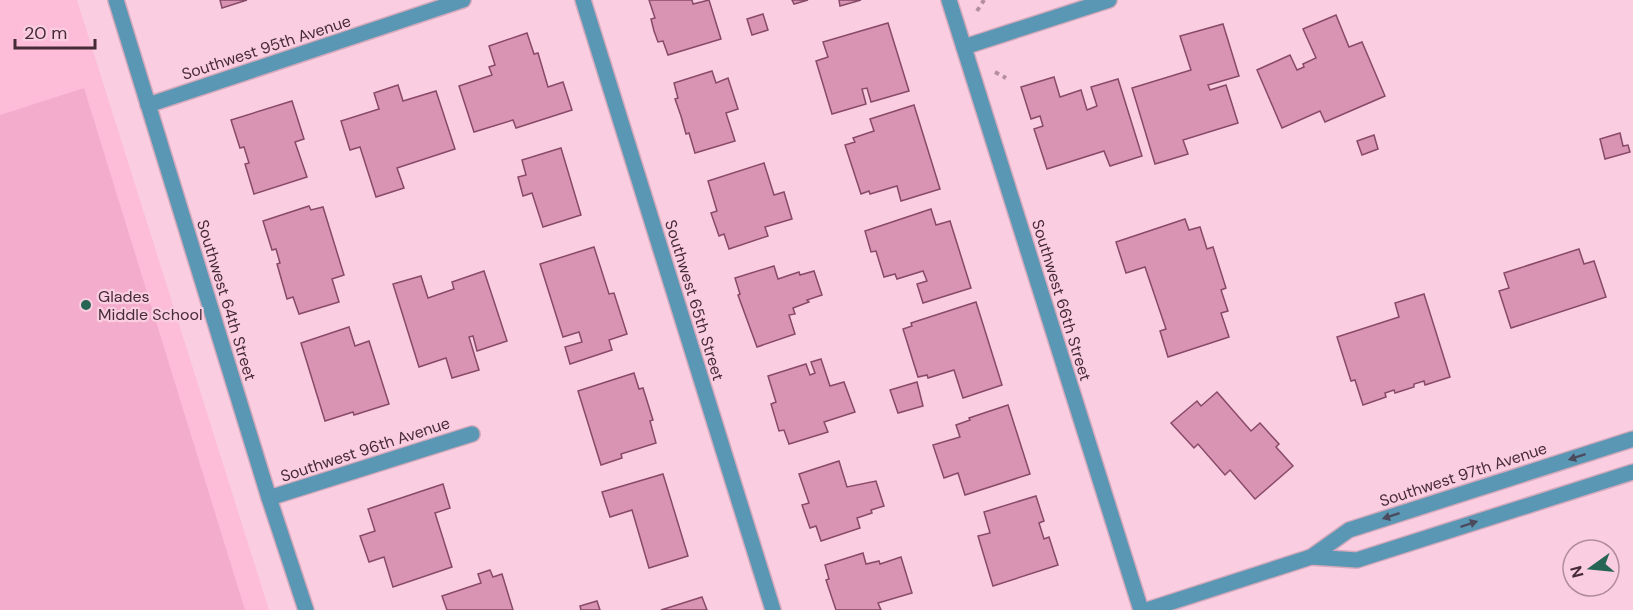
<svg xmlns="http://www.w3.org/2000/svg" width="1633" height="610" viewBox="0 0 1633 610" font-family="'DM Sans',sans-serif">
  <style>
    .built { fill: #fdbdd9 }
    .green { fill: #f4accc }
    .building { fill: #d994b3; stroke: #884a68; stroke-width: 1.5 }
    .lines { fill: none; stroke-linecap: round; stroke-linejoin: round }
    .minor-casing { stroke: #d3a9bb; stroke-width: 18 }
    .path { stroke: #b48e9e; stroke-width: 4; stroke-dasharray: 4.5 4.5; stroke-linecap: butt }
    .minor { stroke: #5997b5; stroke-width: 15 }
    .oneway { fill: #4c4b5d }
    .poi-dot { fill: #266553; stroke: #facde0; stroke-width: 2 }
    .labels { text-anchor: middle; stroke-width: 4.5; stroke-linejoin: round; paint-order: stroke }
    .street-label { font-size: 16px; fill: #472b37; stroke: #facde0 }
    .poi-label { font-size: 16px; fill: #472b37; stroke: #facde0; text-anchor: start }
  </style>
  <rect width="100%" height="100%" fill="#facde0"/>
  <!-- built -->
  <path class="built" d="M0,0H77L269,610H0Z"/>
  <!-- green -->
  <path class="green" d="M84,88L245,610H0V115Z"/>
  <!-- building -->
  <g class="building">
    <path d="M220,0H247L222,8Z"/>
    <path d="M649,0H692L693,4L709,0L721,39L668,55L663,41L658,42L654,31L651,19L655,18Z"/>
    <path d="M792,0H808L794,4Z"/>
    <path d="M839,0H861L840,6Z"/>
    <path d="M763,14L768,30L752,35L747,19Z"/>
    <path d="M1336,15L1349,47L1362,42L1385,96L1325,122L1320,111L1282,128L1257,70L1290,55L1297,70L1304,67L1303,64L1316,58L1303,29Z"/>
    <path d="M888,23L909,91L871,102L867,88L862,89L866,104L832,114L816,61L828,57L823,42Z"/>
    <path d="M1223,24L1239,76L1208,85L1210,90L1226,85L1238,123L1183,140L1188,154L1155,164L1132,88L1191,70L1180,36Z"/>
    <path d="M527,33L534,54L538,53L548,87L563,82L572,110L516,128L513,120L474,132L459,86L492,75L489,67L495,65L489,46Z"/>
    <path d="M712,71L716,83L728,78L738,109L726,113L735,141L695,153L689,133L686,134L681,116L675,99L678,98L674,83Z"/>
    <path d="M1054,77L1060,97L1081,90L1087,110L1097,106L1091,87L1118,79L1142,156L1110,166L1104,151L1047,169L1034,129L1043,126L1040,116L1031,119L1021,87Z"/>
    <path d="M398,85L403,101L436,91L455,149L397,168L404,188L376,197L360,147L350,150L341,121L379,109L374,93Z"/>
    <path d="M292,101L304,139L295,142L307,177L254,194L245,164L249,163L244,147L240,148L231,120Z"/>
    <path d="M914,105L940,189L901,201L897,186L870,194L869,191L861,194L845,145L855,142L853,138L874,131L870,119Z"/>
    <path d="M1620,133L1623,146L1628,145L1630,152L1605,159L1600,139Z"/>
    <path d="M1374,135L1378,149L1362,155L1357,141Z"/>
    <path d="M561,148L581,215L543,227L532,193L523,196L518,177L526,175L522,160Z"/>
    <path d="M764,163L774,195L784,192L792,219L765,227L768,236L729,249L724,234L719,236L711,213L717,211L708,181Z"/>
    <path d="M309,206L311,210L323,207L344,275L332,279L339,302L299,314L293,297L287,299L277,264L280,263L276,249L272,250L263,221Z"/>
    <path d="M931,209L936,225L950,221L971,288L923,303L917,284L927,281L923,271L897,279L895,274L884,277L876,251L871,252L865,231Z"/>
    <path d="M1185,219L1189,230L1200,227L1207,249L1213,247L1226,288L1221,290L1228,311L1221,313L1229,337L1168,357L1160,331L1166,329L1145,267L1126,273L1116,242Z"/>
    <path d="M594,247L609,294L614,293L627,334L609,340L612,350L570,364L565,347L582,342L579,332L563,337L540,264Z"/>
    <path d="M1579,249L1584,264L1594,261L1606,297L1511,328L1499,291L1509,288L1504,273Z"/>
    <path d="M774,266L778,279L799,272L800,275L814,271L822,295L807,300L809,302L793,308L795,314L789,315L795,334L757,347L738,295L740,294L735,278Z"/>
    <path d="M484,271L507,341L477,351L473,336L469,337L479,370L452,378L446,358L419,367L393,284L421,276L428,298L454,289L452,282Z"/>
    <path d="M1424,294L1450,377L1425,385L1424,381L1414,384V387L1395,393L1394,390L1385,393L1386,397L1363,405L1355,380L1351,381L1337,337L1399,317L1395,303Z"/>
    <path d="M976,302L1002,385L963,398L954,370L928,378L927,375L918,377L903,329L912,326L911,323Z"/>
    <path d="M349,327L355,346L369,341L389,404L354,415L353,412L325,421L301,343Z"/>
    <path d="M821,359L830,386L844,382L855,412L824,422L828,432L789,444L784,430L779,431L771,404L776,402L768,376L806,364L810,375L815,373L811,362Z"/>
    <path d="M634,373L639,389L643,388L653,420L650,421L656,443L621,454L622,458L601,465L578,391Z"/>
    <path d="M917,382L923,406L898,413L890,390Z"/>
    <path d="M1217,392L1251,431L1260,423L1279,444L1276,447L1293,466L1255,499L1230,470L1225,475L1198,444L1194,448L1171,423L1197,401L1201,406Z"/>
    <path d="M1008,405L1030,474L965,495L958,473L944,478L933,445L960,437L956,425L970,420L969,418Z"/>
    <path d="M839,461L847,487L876,481L884,506L871,510L872,513L857,518L860,528L821,541L816,526L810,528L802,505L809,503L799,474Z"/>
    <path d="M663,474L688,556L649,568L632,510L610,517L602,492Z"/>
    <path d="M443,484L450,508L435,513L452,567L393,587L384,557L369,562L360,536L375,531L368,509Z"/>
    <path d="M1036,496L1044,521L1039,523L1044,539L1049,537L1058,565L993,586L978,536L990,533L984,512Z"/>
    <path d="M863,553L866,564L879,561L880,564L901,557L912,593L878,603L881,610H836L826,580L829,579L825,565Z"/>
    <path d="M490,570L493,577L502,574L513,610H447L442,596L481,583L478,574Z"/>
    <path d="M702,597L707,610H661Z"/>
    <path d="M597,601L600,610H581L580,606Z"/>
  </g>
  <g class="lines">
    <!-- minor casing -->
    <g class="minor-casing">
      <g id="minor">
        <path d="M116,0L269,498L306,610"/>
        <path d="M583,0L773,610"/>
        <path d="M949,0L1141,610"/>
        <path d="M964,47L1109,0"/>
        <path d="M148,105L463,0"/>
        <path d="M269,498L472,434"/>
        <path d="M1311,557L1357,560L1633,472"/>
        <path d="M1147,610L1311,557L1349,530L1633,439"/>
      </g>
    </g>
    <!-- path -->
    <g class="path">
      <path d="M977,11L984,0"/>
      <path d="M995,72L1006,78"/>
    </g>
    <!-- minor -->
    <use href="#minor" class="minor"/>
  </g>
  <!-- one-way arrows -->
  <defs><path id="oneway-solid" d="M-6-.8H1V-3.2L6.5 0L1 3.2V.8H-6Z" transform="scale(1.5)"/></defs>
  <g class="oneway">
    <use href="#oneway-solid" transform="translate(1577 457) rotate(162)"/>
    <use href="#oneway-solid" transform="translate(1391 516) rotate(162)"/>
    <use href="#oneway-solid" transform="translate(1469 524) rotate(-18)"/>
  </g>
  <!-- markers -->
  <circle class="poi-dot" cx="86" cy="305" r="6"/>
  <g class="labels">
    <!-- street labels -->
    <g class="street-label">
      <text transform="translate(266 47) rotate(-18)" y="6">Southwest 95th Avenue</text>
      <text transform="translate(227 300) rotate(73)" y="6">Southwest 64th Street</text>
      <text transform="translate(695 300) rotate(73)" y="6">Southwest 65th Street</text>
      <text transform="translate(1062 300) rotate(73)" y="6">Southwest 66th Street</text>
      <text transform="translate(365 449) rotate(-18)" y="6">Southwest 96th Avenue</text>
      <text transform="translate(1463 474) rotate(-18)" y="6">Southwest 97th Avenue</text>
    </g>
    <!-- poi labels -->
    <g class="poi-label">
      <text x="98" y="302">Glades<tspan x="98" dy="18">Middle School</tspan></text>
    </g>
  </g>
  <!-- north arrow -->
  <g transform="translate(1591 568) rotate(255)"><circle r="28" fill="#facde0" stroke="#b28c9c" stroke-width="1.5"/>
  <path d="M0-4.5L10 22L0 15L-10 22Z" fill="#266553"/>
  <text y="-9" font-size="16" font-weight="bold" text-anchor="middle" fill="#472b37">N</text>
  </g>
  <!-- scale -->
  <path d="M15 39v9h80v-9" fill="none" stroke="#472b37" stroke-width="3"/>
  <text x="24" y="39" font-size="18" fill="#472b37" stroke="#facde0" stroke-width="4.5" paint-order="stroke">20 m</text>
</svg>
